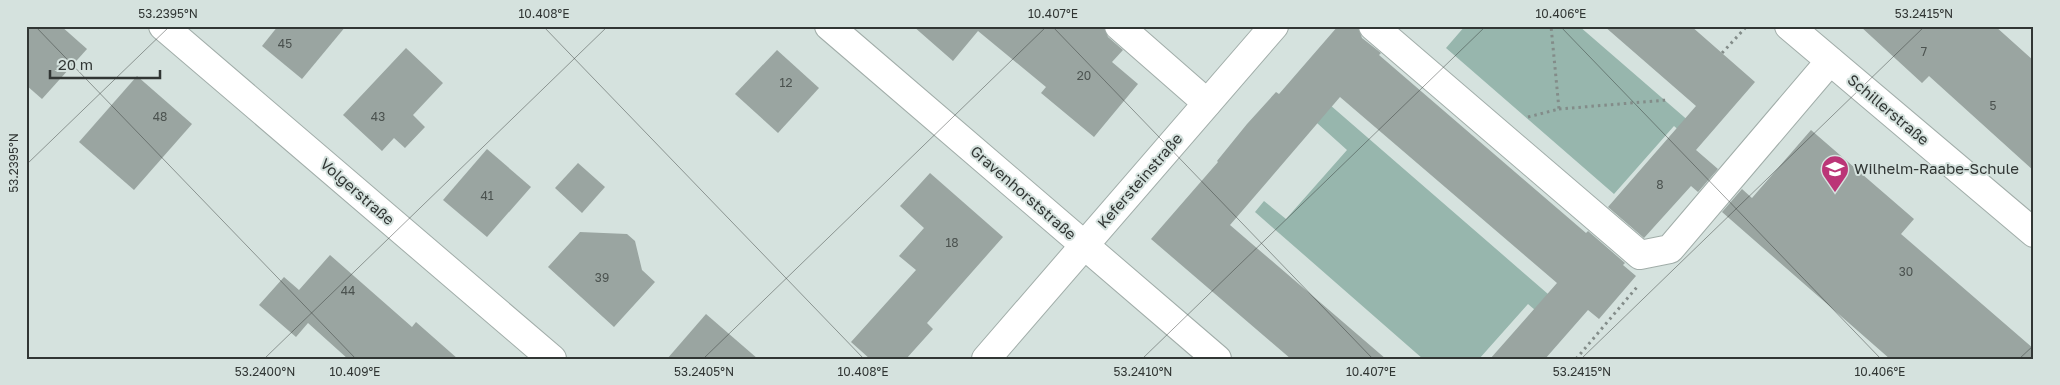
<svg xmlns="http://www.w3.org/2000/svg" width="2060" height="385" viewBox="0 0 2060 385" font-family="'Golos Text',sans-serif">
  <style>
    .green { fill: #97b6ad }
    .building { fill: #9aa5a1 }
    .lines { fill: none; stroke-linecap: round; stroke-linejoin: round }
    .minor-casing { stroke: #a1ada9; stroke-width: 30 }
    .path { stroke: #838c89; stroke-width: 3; stroke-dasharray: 2.5 4; stroke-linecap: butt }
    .minor { stroke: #fff; stroke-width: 28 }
    .ticks { fill: none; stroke: #313634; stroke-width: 1; stroke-opacity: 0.45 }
    .labels { text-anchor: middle; stroke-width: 4; stroke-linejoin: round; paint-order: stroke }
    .number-label { font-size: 12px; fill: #4b524f }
    .street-label { font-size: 15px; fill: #313634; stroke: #d5e2de }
    .poi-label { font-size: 15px; fill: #313634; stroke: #d5e2de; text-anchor: start }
    .neatline { fill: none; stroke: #313634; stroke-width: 2 }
    .ticks-label { font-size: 12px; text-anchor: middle; fill: #313634 }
  </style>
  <rect width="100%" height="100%" fill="#d5e2de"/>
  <!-- green -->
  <g class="green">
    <path d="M1465,26H1579L1691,123L1682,133L1674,126L1614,194L1446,48Z"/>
    <path d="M1322,98L1563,307L1549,322L1528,304L1479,359H1423L1255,212L1264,201L1286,219L1347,150L1307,114Z"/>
  </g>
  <!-- building -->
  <g class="building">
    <path d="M26,26H61L87,49L42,99L26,85Z"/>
    <path d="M278,26H346L302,79L262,46Z"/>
    <path d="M913,26H1104L1108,37L1123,50L1112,62L1138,84L1094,137L1041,93L1046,87L978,31L953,61Z"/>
    <path d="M1338,26H1358L1362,38L1381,53L1379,55L1586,233L1588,231L1625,263L1623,265L1636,276L1599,319L1588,310L1545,359H1490L1557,283L1340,97L1230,225L1386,359H1291L1151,239L1218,162L1217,161L1247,124L1276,92L1279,94Z"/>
    <path d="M1604,26H1691L1755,82L1696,150L1718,169L1698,192L1691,186L1644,238L1608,207L1696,106Z"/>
    <path d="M1860,26H1995L2034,61V171L1929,76L1922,83Z"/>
    <path d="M406,48L443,83L413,115L425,127L405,148L394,138L382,151L343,115Z"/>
    <path d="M777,50L819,88L778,133L735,94Z"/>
    <path d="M137,76L192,124L134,190L79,142Z"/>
    <path d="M1811,130L1914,219L1901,234L2034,349V359H1890L1722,212L1742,189L1752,198Z"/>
    <path d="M487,149L531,187L487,237L443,200Z"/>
    <path d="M578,163L605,187L582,213L555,188Z"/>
    <path d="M930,173L1003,237L927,323L933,329L906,359H870L851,342L916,270L899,256L924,228L900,206Z"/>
    <path d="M580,232L627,234L635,241L642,270L655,282L614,327L548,267Z"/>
    <path d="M330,255L412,327L416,322L458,359H348L308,323L296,337L259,305L284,277L299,290Z"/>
    <path d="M706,314L758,359H667Z"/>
  </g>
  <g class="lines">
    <!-- minor casing -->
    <g class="minor-casing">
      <g id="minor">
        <path d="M163,26L552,359"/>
        <path d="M829,26L1217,359"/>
        <path d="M1119,26L1207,103"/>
        <path d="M1373,26L1640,255L1670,249L1830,61"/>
        <path d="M1789,26L2034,233"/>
        <path d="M986,359L1274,26"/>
      </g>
    </g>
    <!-- path -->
    <g class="path">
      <path d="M1722,53L1747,26"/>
      <path d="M1559,109L1667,100"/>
      <path d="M1528,117L1559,109L1551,26"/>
      <path d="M1576,359L1637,287"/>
    </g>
    <!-- minor -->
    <use href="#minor" class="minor"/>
  </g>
  <!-- ticks -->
  <path class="ticks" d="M35,26L356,359M543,26L864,359M1052,26L1373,359M1560,26L1881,359M26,165L170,26M264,359L608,26M703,359L1047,26M1142,359L1486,26M1581,359L1925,26M2019,359L2034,345"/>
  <!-- icons -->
  <defs>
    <g id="school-pin" transform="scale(1.4375)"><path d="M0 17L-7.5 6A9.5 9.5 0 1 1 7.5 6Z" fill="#bb3577" stroke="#d5e2de"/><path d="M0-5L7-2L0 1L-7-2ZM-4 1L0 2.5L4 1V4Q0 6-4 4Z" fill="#fff"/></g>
  </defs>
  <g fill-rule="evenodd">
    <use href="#school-pin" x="1835" y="169"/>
  </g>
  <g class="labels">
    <!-- number labels -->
    <g class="number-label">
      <text x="285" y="48">45</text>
      <text x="1924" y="56">7</text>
      <text x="1084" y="80">20</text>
      <text x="786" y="87">12</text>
      <text x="1993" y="110">5</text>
      <text x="160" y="121">48</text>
      <text x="378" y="121">43</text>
      <text x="1660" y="189">8</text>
      <text x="487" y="200">41</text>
      <text x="952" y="247">18</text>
      <text x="1906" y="276">30</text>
      <text x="602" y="282">39</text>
      <text x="348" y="295">44</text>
    </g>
    <!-- street labels -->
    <g class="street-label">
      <text transform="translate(1888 110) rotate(40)" y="5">Schillerstraße</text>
      <text transform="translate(1140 181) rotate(-49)" y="5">Kefersteinstraße</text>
      <text transform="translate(357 192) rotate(41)" y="5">Volgerstraße</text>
      <text transform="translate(1023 193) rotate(41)" y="5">Gravenhorststraße</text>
    </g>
    <!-- poi labels -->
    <g class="poi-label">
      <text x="1854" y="174">Wilhelm-Raabe-Schule</text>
    </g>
  </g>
  <!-- border -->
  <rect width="2060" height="385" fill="none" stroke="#d5e2de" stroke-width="55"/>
  <!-- scale -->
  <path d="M50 70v8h110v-8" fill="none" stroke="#313634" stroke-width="2.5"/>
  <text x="58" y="70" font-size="15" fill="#313634" stroke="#d5e2de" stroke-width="4" paint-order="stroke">20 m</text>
  <rect x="28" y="28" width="2004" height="330" class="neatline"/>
  <g class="ticks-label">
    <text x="168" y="18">53.2395°N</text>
    <text x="544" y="18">10.408°E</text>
    <text x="1053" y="18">10.407°E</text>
    <text x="1561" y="18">10.406°E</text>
    <text x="1924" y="18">53.2415°N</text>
    <text transform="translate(14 163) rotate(-90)" y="4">53.2395°N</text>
    <text x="265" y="376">53.2400°N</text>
    <text x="355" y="376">10.409°E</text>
    <text x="704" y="376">53.2405°N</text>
    <text x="863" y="376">10.408°E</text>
    <text x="1143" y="376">53.2410°N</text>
    <text x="1371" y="376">10.407°E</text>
    <text x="1582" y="376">53.2415°N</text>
    <text x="1880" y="376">10.406°E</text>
  </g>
</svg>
